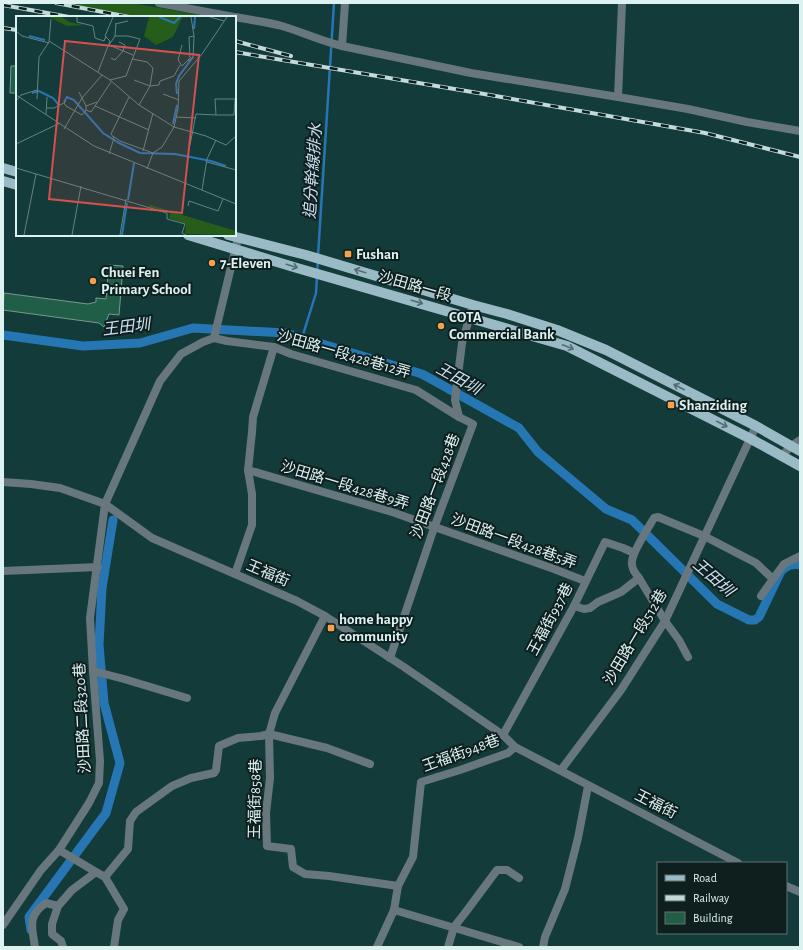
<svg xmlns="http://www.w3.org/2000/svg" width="803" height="950" viewBox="0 0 803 950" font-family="'Alegreya Sans','Noto Sans TC',sans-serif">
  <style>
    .green { fill: #265d1a }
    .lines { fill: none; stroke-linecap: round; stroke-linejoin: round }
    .stream { stroke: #2776b4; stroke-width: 2.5 }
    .canal { stroke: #2776b4; stroke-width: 9 }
    .building { fill: #205e48; stroke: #779a8b }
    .minor { stroke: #68777d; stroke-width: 8 }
    .primary { stroke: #9abac5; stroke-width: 10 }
    .rail-casing { stroke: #c2dbda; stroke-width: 4 }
    .rail { stroke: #0e1f1e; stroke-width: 2.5; stroke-dasharray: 8; stroke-linecap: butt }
    .oneway { stroke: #546c72 }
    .poi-dot { fill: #f9a04d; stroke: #0e1f1e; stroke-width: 1.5 }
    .labels { text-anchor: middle; stroke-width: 4; stroke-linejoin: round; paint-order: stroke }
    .poi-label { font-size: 15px; font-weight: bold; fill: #dcf2f1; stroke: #0e1f1e; text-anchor: start }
    .street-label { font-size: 15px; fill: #dcf2f1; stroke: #0e1f1e }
    .water-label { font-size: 16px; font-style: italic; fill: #cde0f1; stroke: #0e1f1e }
    .inset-river { fill: none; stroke: #2776b4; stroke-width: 2 }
    .inset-road { fill: none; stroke: #638483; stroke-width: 1 }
    .view { fill: #d75050; fill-opacity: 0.15; stroke: #d75050; stroke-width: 2 }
    .inset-edge { fill: none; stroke: #dcf2f1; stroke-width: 2 }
  </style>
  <rect width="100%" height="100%" fill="#123b3a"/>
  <!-- green -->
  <path class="green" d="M64,3H131L202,15V17H135Z"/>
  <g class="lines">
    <!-- stream -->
    <g class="stream">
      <path d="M318,256L334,3"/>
      <path d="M317,272L318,261"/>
      <path d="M302,338L316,293L317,277"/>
    </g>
    <!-- canal -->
    <g class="canal">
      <path d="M3,335L83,346L140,343L193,328L286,333L422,374L519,428L538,452L606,509L632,520L717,604L749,620H755L759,617L781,571C787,566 792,563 800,565"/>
      <path d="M31,930L29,917L106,813L120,763L104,703L99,645L102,588L113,520"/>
    </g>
  </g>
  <!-- building -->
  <g class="building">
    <path d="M11,66H17V93H10Z"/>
    <path d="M109,265L123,266L119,315L109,314L104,327L99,323L3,310L4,293L88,304L96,302V298L106,299Z"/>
  </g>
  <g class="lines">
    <!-- minor -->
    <g class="minor">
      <path d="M159,3L234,17"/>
      <path d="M235,17C250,20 267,22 282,26C302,32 321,41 342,46L471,73L618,97L688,109L747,122L800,131"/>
      <path d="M342,46L345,3"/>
      <path d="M618,97L622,3"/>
      <path d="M214,338L227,341L274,347L291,354L416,390L459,417"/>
      <path d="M782,456L791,446L800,440"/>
      <path d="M248,470L392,512L554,569L585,581"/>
      <path d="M3,482L31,484L60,488L105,504L152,538L297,601L325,616L404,667L503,735L515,747L738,863"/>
      <path d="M3,571L98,567"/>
      <path d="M235,574L252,525V494L248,470L252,432L253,417L274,347"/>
      <path d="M639,578C635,573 631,568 632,561C633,551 648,528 654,518L658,517L704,536L756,563L773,579L761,596"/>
      <path d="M773,579L784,564L800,556"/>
      <path d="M574,606L584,609L590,608L598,602L621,592L639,578L665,621L679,640L688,657"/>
      <path d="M325,616L275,713L269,734L270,778L266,813L267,846L291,849L293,867L305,874L329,876L398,886"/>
      <path d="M390,658L434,528L473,424L459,417L455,400L462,343L473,305"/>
      <path d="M93,671L124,679L187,698"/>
      <path d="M503,735L574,606L605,542L623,548L634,553"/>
      <path d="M561,770L621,690L665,621L756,426"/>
      <path d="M59,850L96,872"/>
      <path d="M105,877L128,849L130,821L136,812L172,786L191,778L214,773L216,770L219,746L238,738L261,736L269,734L327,748L370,764"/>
      <path d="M786,886L800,892"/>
      <path d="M394,910L519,947"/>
      <path d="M3,925L41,870L59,850L89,803L99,783L100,761L93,671L90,618L105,504L160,381L181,354L203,342L214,338L238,238"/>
      <path d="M35,947C32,927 27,916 46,903L58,906"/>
      <path d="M63,947L61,941L52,934V924L58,906L72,890L96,872L105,877L124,909L118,920L114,947"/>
      <path d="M377,947L394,910L398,886L413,857L421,782L460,770L508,753L515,747"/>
      <path d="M448,947L454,927L465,913L497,870H507L519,878"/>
      <path d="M543,947L545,937L565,889L578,838L588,786"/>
    </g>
    <!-- primary -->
    <g class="primary">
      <path d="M3,168L17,172"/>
      <path d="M3,181L17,185"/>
      <path d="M188,235L297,268L567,346L751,439L800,466"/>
      <path d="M228,235L306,255L473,305L507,314L557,330L606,350L756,426L800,451"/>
    </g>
    <!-- rail casing -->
    <g class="rail-casing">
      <g id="rail">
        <path d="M56,3L129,17"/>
        <path d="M3,5L69,17"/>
        <path d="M3,28L17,30"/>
        <path d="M235,41L291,56"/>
        <path d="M235,52L490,95L705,133L800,157"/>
      </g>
    </g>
    <!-- rail -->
    <use href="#rail" class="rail"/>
  </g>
  <!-- one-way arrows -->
  <defs><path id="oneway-shaft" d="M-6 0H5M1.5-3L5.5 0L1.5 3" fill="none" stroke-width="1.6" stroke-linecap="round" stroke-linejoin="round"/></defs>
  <g class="oneway">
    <use href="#oneway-shaft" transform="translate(292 266) rotate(17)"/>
    <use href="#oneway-shaft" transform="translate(360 271) rotate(-163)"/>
    <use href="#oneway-shaft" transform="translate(417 302) rotate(16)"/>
    <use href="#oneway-shaft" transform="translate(568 347) rotate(21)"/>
    <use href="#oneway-shaft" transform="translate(679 387) rotate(-153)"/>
    <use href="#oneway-shaft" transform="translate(722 424) rotate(27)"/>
  </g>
  <!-- markers -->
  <g class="poi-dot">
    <rect x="344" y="250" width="8" height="8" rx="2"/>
    <circle cx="212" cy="263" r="4"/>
    <circle cx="93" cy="281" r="4"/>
    <circle cx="441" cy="326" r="4"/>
    <rect x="667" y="401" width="8" height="8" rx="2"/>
    <rect x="327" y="624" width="8" height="8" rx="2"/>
  </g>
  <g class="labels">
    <!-- poi labels -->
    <g class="poi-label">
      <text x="356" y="259">Fushan</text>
      <text x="220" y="268">7-Eleven</text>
      <text x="101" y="277">Chuei Fen<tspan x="101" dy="17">Primary School</tspan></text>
      <text x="449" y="322">COTA<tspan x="449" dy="17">Commercial Bank</tspan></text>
      <text x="679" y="410">Shanziding</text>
      <text x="339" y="624">home happy<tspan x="339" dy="17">community</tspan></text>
    </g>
    <!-- street labels -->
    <g class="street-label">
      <text transform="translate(415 286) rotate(16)" y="5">沙田路一段</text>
      <text transform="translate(344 354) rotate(16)" y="5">沙田路一段428巷12弄</text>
      <text transform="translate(345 485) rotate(17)" y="5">沙田路一段428巷9弄</text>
      <text transform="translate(435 486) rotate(-69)" y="5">沙田路一段428巷</text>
      <text transform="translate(514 541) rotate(20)" y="5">沙田路一段428巷5弄</text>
      <text transform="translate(268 573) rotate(23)" y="5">王福街</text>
      <text transform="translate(550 619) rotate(-62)" y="5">王福街937巷</text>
      <text transform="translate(635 637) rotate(-59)" y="5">沙田路一段512巷</text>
      <text transform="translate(82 718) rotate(-93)" y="5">沙田路二段320巷</text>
      <text transform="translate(461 753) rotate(-20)" y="5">王福街948巷</text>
      <text transform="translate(255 799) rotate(-89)" y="5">王福街858巷</text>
      <text transform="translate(656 804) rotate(27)" y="5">王福街</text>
    </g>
    <!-- water labels -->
    <g class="water-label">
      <text transform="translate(312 171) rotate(-86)" y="6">追分幹線排水</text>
      <text transform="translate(126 326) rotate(-7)" y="6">王田圳</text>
      <text transform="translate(459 378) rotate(29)" y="6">王田圳</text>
      <text transform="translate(714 577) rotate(41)" y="6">王田圳</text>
    </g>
  </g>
  <!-- overview -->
  <g transform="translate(16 16)">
    <rect width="220" height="220" fill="#123b3a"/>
    <path d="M33,1H46L53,6L69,9L51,10ZM133,1H177L166,2L157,21L140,29L128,20ZM134,189L220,215V219L169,218L170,208L153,202L154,197L133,191Z" fill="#265d1a"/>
    <path class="inset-river" d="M143,1L158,7L164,1M178,13L179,1M13,20L29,24M16,77L23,75L37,82L43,89M161,78L160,68L163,60L177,41M48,86L51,81L58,84L87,117L103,127L124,137L159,138L195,145L210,150M157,108L161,89M112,184L118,147M106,219L111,187"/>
    <path class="inset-road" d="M61,1V6L77,10L79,22L88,25L90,20M194,1L208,5M99,8L112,5M100,8L99,20L93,29L117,39M0,15L6,20L33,27M33,25L94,64L123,89L158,111L190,120L210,129L220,120M166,29L162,44L166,50L174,42L173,21L178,20M95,42L99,44L107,35L109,29L103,26M116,43L131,46L137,52L134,70L123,89M172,45L177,42L178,20L175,1M82,56L94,25L89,20L97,1M94,64L110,60L124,23L112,20H99M118,64L134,70L143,69L144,65L158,60L164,49M63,76L70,90L81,86M147,78L163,84M0,79L78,130L220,188M21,83L23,41L33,26L35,3M0,85L5,79L21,74M50,85L48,87L50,90L66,99L70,94V90M79,90L133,114M31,92H38L48,87M70,94L75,96L95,66M30,98L31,81M160,101L180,102M48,113L66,82L86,59M97,120L104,125L137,137M0,128L44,107M174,129L180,98L200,99H218L219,83H199L200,99M127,135L137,97M93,138L98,122L95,118L113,81M191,146L220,154M0,152L151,197V203L169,208L166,217L170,219M131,153L137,137L146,131L158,111L162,93L163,65L186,38L211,1M186,174L191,143L200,124M172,190L173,185L202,195L207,183M8,219L20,158M56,219L65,170M104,219L110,183"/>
    <path class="view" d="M49,25L183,39L166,197L33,183Z"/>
    <rect width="220" height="220" class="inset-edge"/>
  </g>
  <!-- border -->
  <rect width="803" height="950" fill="none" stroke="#dcf2f1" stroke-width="8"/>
  <!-- legend -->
  <rect x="657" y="862" width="130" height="72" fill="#0e1f1e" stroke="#607372"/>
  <rect x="665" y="875" width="20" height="6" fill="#9abac5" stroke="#607372"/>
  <text x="693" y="882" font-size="12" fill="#dcf2f1">Road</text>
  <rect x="665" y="895" width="20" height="6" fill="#c2dbda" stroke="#607372"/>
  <text x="693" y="902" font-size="12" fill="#dcf2f1">Railway</text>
  <rect x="665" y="912" width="20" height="12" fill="#205e48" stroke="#607372"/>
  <text x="693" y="922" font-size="12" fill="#dcf2f1">Building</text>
</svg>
